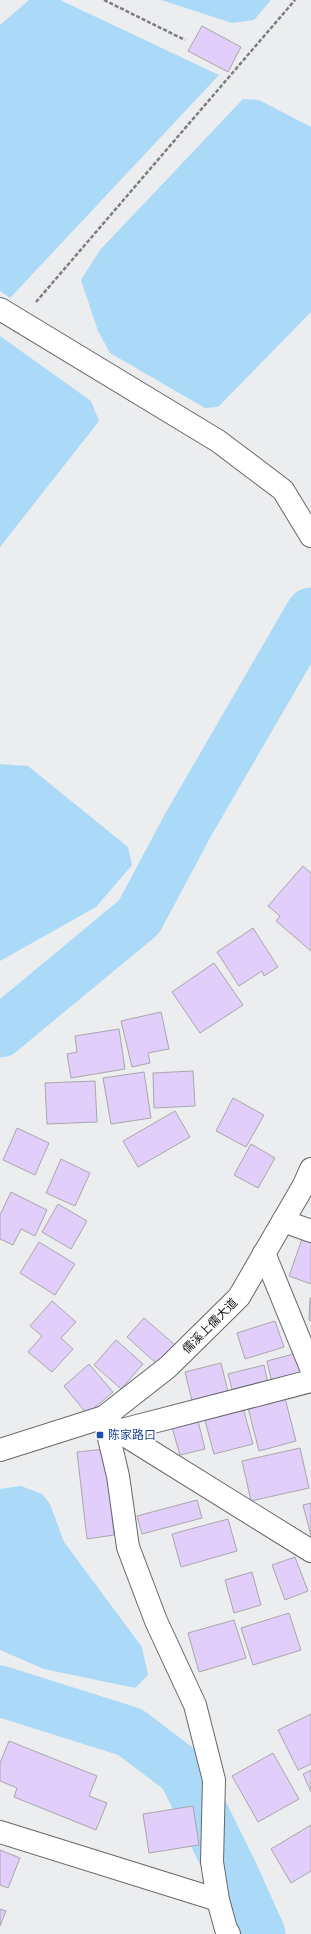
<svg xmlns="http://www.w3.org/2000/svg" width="311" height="1934" viewBox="0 0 311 1934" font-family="'Noto Sans','Noto Sans SC',sans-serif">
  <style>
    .water { fill: #abdaf8 }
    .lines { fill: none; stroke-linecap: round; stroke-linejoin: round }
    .river { stroke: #abdaf8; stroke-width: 51 }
    .building { fill: #e1cefb; stroke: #a8a8a9 }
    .minor-casing { stroke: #676769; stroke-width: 24 }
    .path { stroke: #7c7d7e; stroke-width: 2.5; stroke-dasharray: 4 2; stroke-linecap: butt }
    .minor { stroke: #fff; stroke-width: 22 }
    .transit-dot { fill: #1a4fb4; stroke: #fff; stroke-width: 1.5 }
    .labels { text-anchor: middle; stroke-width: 3; stroke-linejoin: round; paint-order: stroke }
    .street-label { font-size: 12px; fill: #141515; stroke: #fff }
    .transit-label { font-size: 12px; fill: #164399; stroke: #fff; text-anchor: start }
  </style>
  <rect width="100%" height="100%" fill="#ecedef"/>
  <!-- water -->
  <g class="water">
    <path d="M29,0H60L219,75L10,298L0,291V25Z"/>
    <path d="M161,0H271L254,20L232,23Z"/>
    <path d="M243,99L259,100L311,127V312L218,407L205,408L110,353L98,331L81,280L100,250Z"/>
    <path d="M0,336L91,401L99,421L0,547Z"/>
    <path d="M0,764L28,766L128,847L132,865L96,907L0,961Z"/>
    <path d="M21,1486L42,1494L50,1504L64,1542L142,1647L148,1675L135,1688L44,1669L0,1650V1489Z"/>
  </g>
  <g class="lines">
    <!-- river -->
    <g class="river">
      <path d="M0,1032L139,917L188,825L311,613"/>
      <path d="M0,1691L130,1732L183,1772L233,1874L260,1934"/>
    </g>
  </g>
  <!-- building -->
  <g class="building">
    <path d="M202,26L241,47L228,72L188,51Z"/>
    <path d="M303,866L311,873V951L276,921L280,916L268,906Z"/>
    <path d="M253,928L278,967L264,976L262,971L239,986L217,952Z"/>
    <path d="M214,963L243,1005L200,1033L172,992Z"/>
    <path d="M161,1012L169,1049L148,1053L150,1063L132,1067L121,1021Z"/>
    <path d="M119,1029L125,1069L71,1078L67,1054L77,1052L75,1036Z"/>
    <path d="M193,1071L195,1106L154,1108L153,1073Z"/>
    <path d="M144,1072L151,1118L111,1124L103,1078Z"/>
    <path d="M95,1081L97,1122L47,1124L45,1083Z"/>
    <path d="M233,1098L264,1115L246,1147L216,1131Z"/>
    <path d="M175,1111L190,1137L138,1167L123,1141Z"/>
    <path d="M17,1128L49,1143L35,1175L3,1160Z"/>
    <path d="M251,1144L275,1158L258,1188L234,1175Z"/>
    <path d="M61,1159L90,1173L75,1206L46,1193Z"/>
    <path d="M11,1192L47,1210L35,1236L21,1229L13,1245L0,1239V1215Z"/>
    <path d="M58,1204L87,1221L71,1249L42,1232Z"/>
    <path d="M302,1239L311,1242V1284L289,1276Z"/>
    <path d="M39,1242L75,1264L55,1295L20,1273Z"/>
    <path d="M310,1298H311V1321L309,1320Z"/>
    <path d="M52,1301L76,1322L61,1338L73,1349L52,1372L28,1352L42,1336L30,1326Z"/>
    <path d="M144,1318L175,1345L157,1364L127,1337Z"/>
    <path d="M275,1321L284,1347L245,1359L237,1333Z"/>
    <path d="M116,1340L143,1364L121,1389L94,1365Z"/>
    <path d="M301,1352L306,1375L272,1383L267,1361Z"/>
    <path d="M221,1363L229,1396L193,1405L185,1372Z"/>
    <path d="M89,1364L113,1392L87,1414L64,1386Z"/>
    <path d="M264,1365L268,1384L233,1393L228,1374Z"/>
    <path d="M284,1394L296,1441L259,1451L247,1404Z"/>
    <path d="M243,1408L253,1444L214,1454L204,1417Z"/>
    <path d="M197,1417L205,1449L180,1455L171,1424Z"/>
    <path d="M300,1448L309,1488L251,1501L242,1461Z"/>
    <path d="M105,1449L114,1535L87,1539L77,1452Z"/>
    <path d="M197,1500L202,1518L142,1534L137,1516Z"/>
    <path d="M311,1503V1536L303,1505Z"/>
    <path d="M228,1519L237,1551L181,1567L172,1534Z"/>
    <path d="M295,1557L308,1591L285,1600L272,1565Z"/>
    <path d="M252,1572L261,1605L234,1613L225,1580Z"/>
    <path d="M289,1613L301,1650L253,1665L241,1628Z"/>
    <path d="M234,1620L246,1658L199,1672L188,1633Z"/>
    <path d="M311,1714V1764L298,1770L278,1730Z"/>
    <path d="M9,1741L97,1776L89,1796L107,1803L96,1830L14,1797L17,1788L0,1781V1763Z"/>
    <path d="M273,1753L299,1799L258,1822L232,1776Z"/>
    <path d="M311,1770V1792L303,1774Z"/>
    <path d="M193,1806L199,1845L149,1853L143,1814Z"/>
    <path d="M311,1825V1871L291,1883L271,1849Z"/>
    <path d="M0,1850L20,1858L8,1888L0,1885Z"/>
    <path d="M0,1909L6,1911L0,1926Z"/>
  </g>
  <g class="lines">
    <!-- minor casing -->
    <g class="minor-casing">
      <g id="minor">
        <path d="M0,309L218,441L283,490L311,536"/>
        <path d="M283,1221L311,1231"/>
        <path d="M264,1253L311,1368"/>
        <path d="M104,1417L118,1476L128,1547L156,1621L195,1705L214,1780L212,1862L218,1900L226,1929L229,1934"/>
        <path d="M104,1417L118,1431L311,1551"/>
        <path d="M118,1431L311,1381"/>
        <path d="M0,1450L104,1417L168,1367L239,1297L304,1185L311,1169"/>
        <path d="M0,1832L218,1900"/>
      </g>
    </g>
    <!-- path -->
    <g class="path">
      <path d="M104,0L185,40"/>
      <path d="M36,302L295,0"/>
    </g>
    <!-- minor -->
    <use href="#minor" class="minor"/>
  </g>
  <!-- markers -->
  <rect class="transit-dot" x="96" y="1431" width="8" height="8" rx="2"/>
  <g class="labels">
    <!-- street labels -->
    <g class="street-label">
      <text transform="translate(210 1326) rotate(-45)" y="4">儒溪上儒大道</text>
    </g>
    <!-- transit labels -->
    <g class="transit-label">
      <text x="108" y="1439">陈家路口</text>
    </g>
  </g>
</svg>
